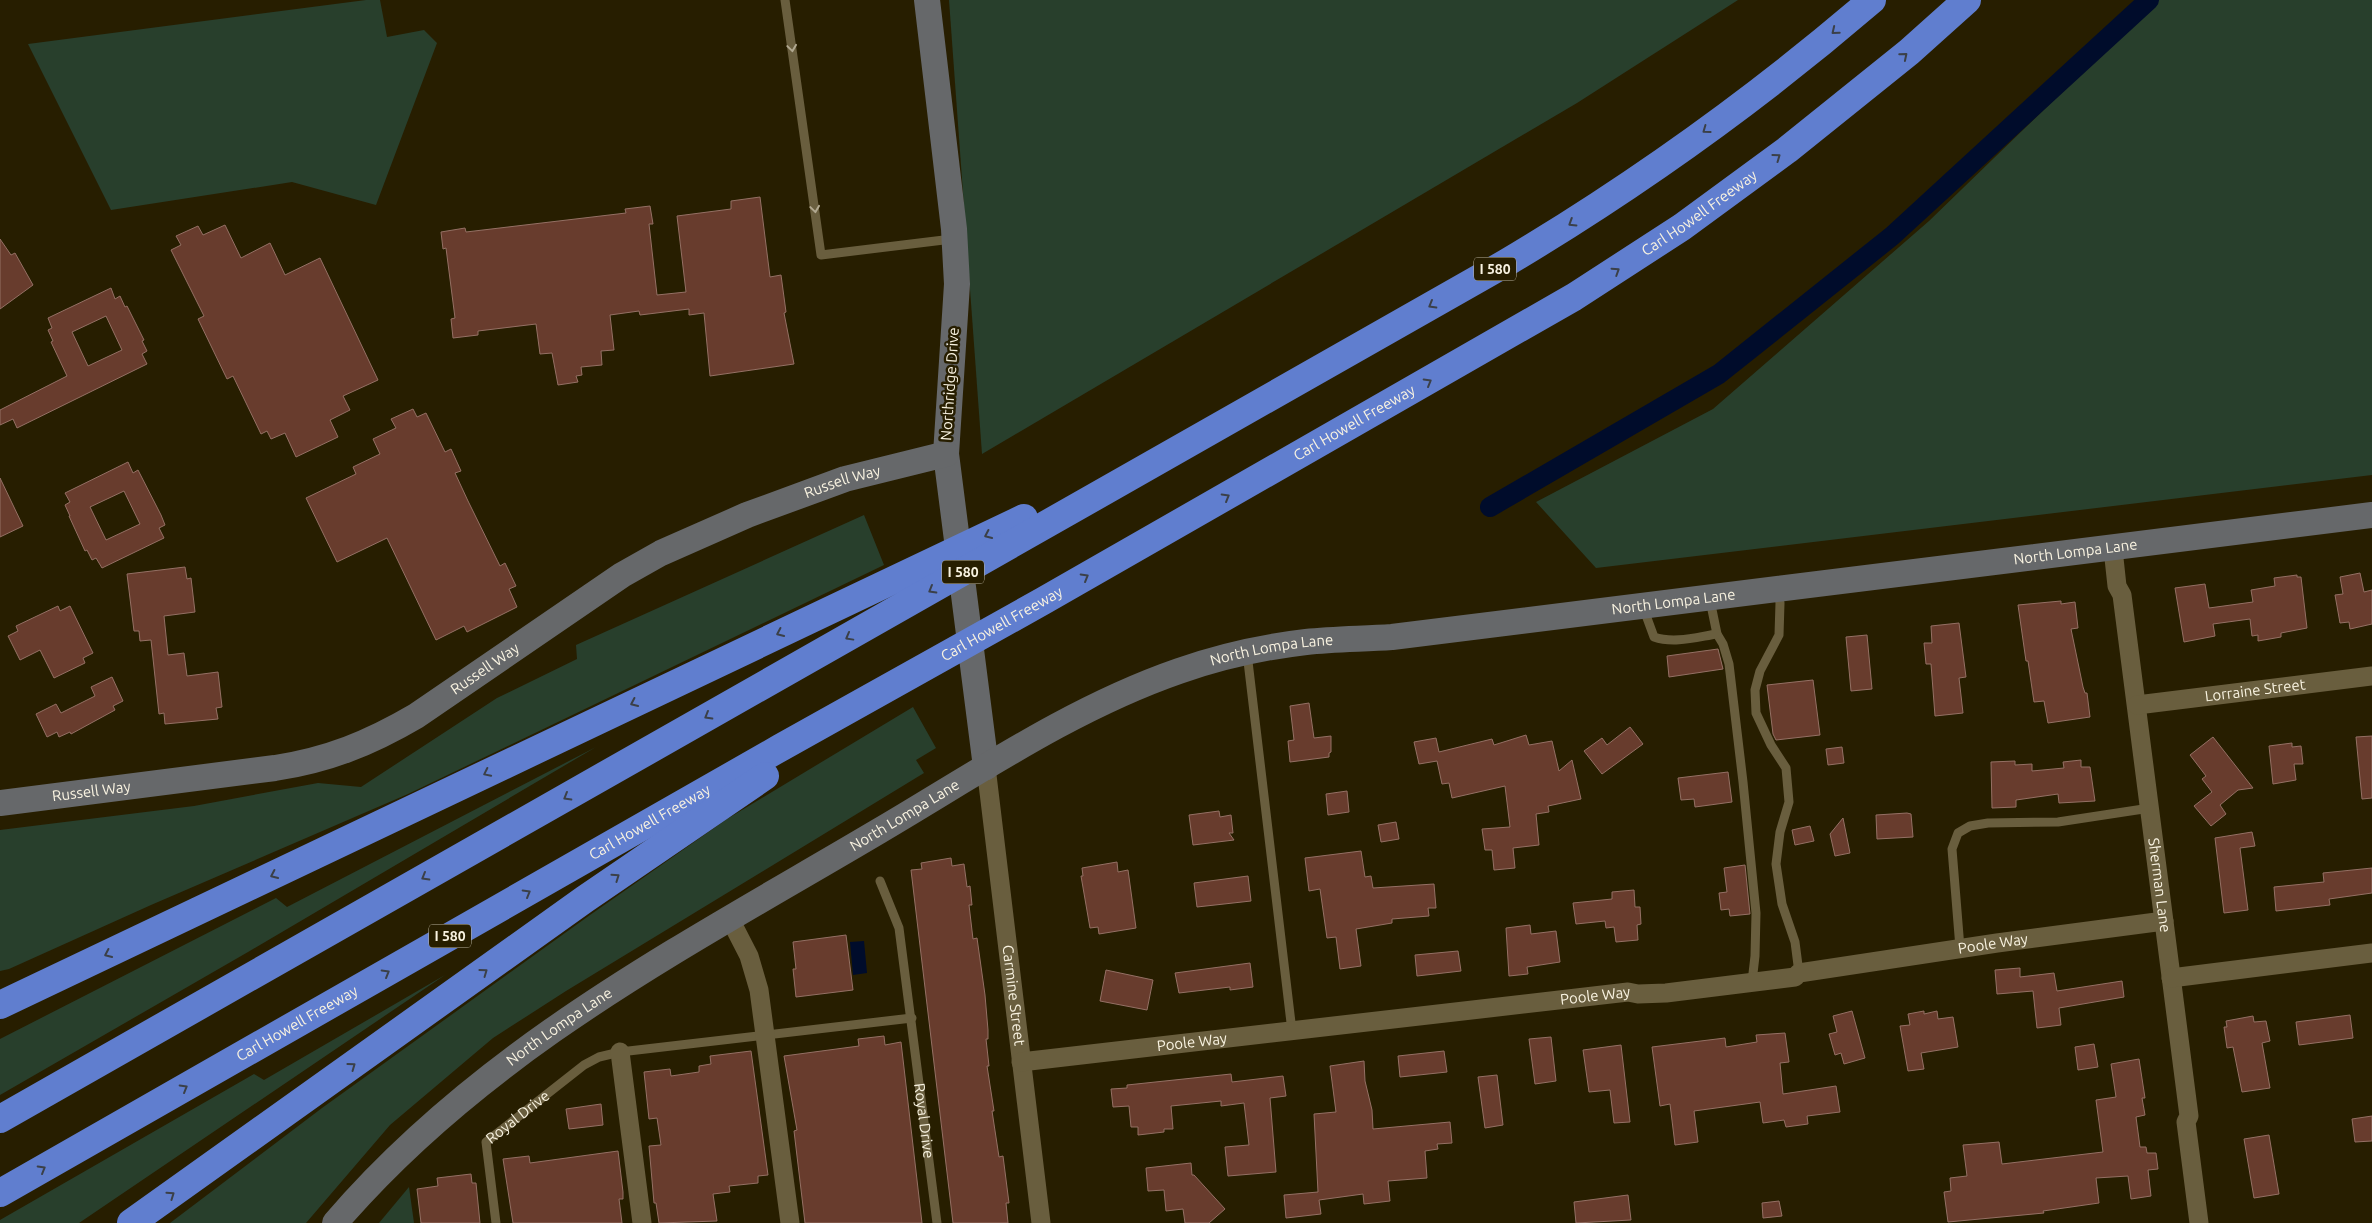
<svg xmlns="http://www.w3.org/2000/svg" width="2372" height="1223" viewBox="0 0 2372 1223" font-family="Ubuntu,sans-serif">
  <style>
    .green { fill: #283f2c }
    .water { fill: #000c2b }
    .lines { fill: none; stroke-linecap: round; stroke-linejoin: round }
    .canal { stroke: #000c2b; stroke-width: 20 }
    .building { fill: #683c2d; stroke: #947064; fill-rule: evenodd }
    .lane { stroke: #695e3e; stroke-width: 9 }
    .street { stroke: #695e3e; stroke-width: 19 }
    .secondary { stroke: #66686a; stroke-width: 26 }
    .highway { stroke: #607ecf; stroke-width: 28 }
    .oneway { stroke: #3b4048 }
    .oneway2 { stroke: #b1a890 }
    .labels { text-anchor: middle; stroke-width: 5; stroke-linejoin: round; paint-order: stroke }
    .shield { fill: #271e00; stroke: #bab39e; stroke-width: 1 }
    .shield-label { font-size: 14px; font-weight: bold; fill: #f9f3e1 }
    .street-label { font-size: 15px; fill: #f9f3e1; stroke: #271e00 }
  </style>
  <rect width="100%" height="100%" fill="#271e00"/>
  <!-- green -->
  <g class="green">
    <path d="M366,0H380L387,37L424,30L437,43L376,205L292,182L111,210L28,44Z"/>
    <path d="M949,0H1738L1577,103L982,454Z"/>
    <path d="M2157,0H2372V475L1596,568L1536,502L1713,409L1929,221Z"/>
    <path d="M864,515L884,565L408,794L151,905L9,969L0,971V830L194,806L318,783L361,787L497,698L577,659L576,645Z"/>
    <path d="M913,707L936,748L916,760L924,773L566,991L493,1038L390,1125L306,1223H170L322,1108L590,915L727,819Z"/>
    <path d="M596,747L248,952L0,1095V1039L276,898L287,907Z"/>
    <path d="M445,975L79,1223H0V1220L254,1074L264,1080Z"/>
    <path d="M409,1187L414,1223H379Z"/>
  </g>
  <!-- water -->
  <path class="water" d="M864,941L867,973L853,975L850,942Z"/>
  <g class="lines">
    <!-- canal -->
    <path class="canal" d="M1490,507L1719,374L1892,236L2149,0"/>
  </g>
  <!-- building -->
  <g class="building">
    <path d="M760,197L770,277L781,275L786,312L784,313L794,364L710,376L704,313L689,315V309L640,315L639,311L610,315L614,350L601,351L602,365L581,367L582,375L576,376L578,382L558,385L552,353L540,354L536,324L478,331V335L453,338L451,319L455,318L446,248L443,249L441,232L465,228L466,232L626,213L625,209L650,206L653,224H649L657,295L686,292L677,216L731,209V201Z"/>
    <path d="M225,225L241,258L270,243L285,275L320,258L378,380L343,396L350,410L330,420L338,437L296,457L285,433L271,439L267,431L261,434L233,376L227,379L198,319L204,316L171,250L181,245L176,236L198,226L203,235Z"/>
    <path d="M0,239L11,255L15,253L33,285L0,309Z"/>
    <path d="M111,288L115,299L120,296L125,307L127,306L144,340L142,341L147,351L142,354L147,364L17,428L13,419L0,425V410L67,376L51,342L53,341L48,330L52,328L48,318ZM106,316L122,350L88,366L72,332Z"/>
    <path d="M413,409L417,417L426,413L445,452L451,449L461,471L455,473L468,501L500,566L505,563L516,586L509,589L517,607L467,632L464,626L436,640L387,538L337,562L306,498L356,474L353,467L380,454L373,439L396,428L391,419Z"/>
    <path d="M128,462L133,473L138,470L161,515L165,525L159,528L164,538L102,568L96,558L92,560L87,550L85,551L69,516H70L65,505L70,502L65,493ZM124,491L140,524L106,540L90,507Z"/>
    <path d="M0,478L23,526L0,537Z"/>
    <path d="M185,567L187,579L191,578L195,612L164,616L168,655L184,653L187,676L218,672L222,707L216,708L218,719L165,724L164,713L159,714L151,640L140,641L139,631H134L127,574Z"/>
    <path d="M2360,573L2364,592L2372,590V624L2350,629L2349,622L2340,623L2335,595L2343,594L2340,577Z"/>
    <path d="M2297,575V577H2301L2307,628L2281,633V637L2258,641V635L2252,636L2250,619L2213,624L2215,636L2184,642L2175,588L2205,584L2209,608L2253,602L2251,590L2275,586L2274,578Z"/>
    <path d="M2061,601V604L2075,602L2078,628L2071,629L2083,687L2085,693H2087L2090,717L2048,723L2044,701L2034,702L2028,661H2026L2018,605Z"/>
    <path d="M58,606L60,611L70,606L93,653L83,658L85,663L54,678L40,650L20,660L8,636L18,631L16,626Z"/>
    <path d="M1959,623L1966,677L1959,678L1963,713L1935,716L1931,664H1926L1924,643H1932L1931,626Z"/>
    <path d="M1867,635L1872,689L1851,691L1846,637Z"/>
    <path d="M1718,649L1723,669L1669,677L1667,656Z"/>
    <path d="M112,677L123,701L113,706L115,710L71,734L70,732L59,737L57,732L47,737L36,714L56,704L61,713L95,696L91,687Z"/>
    <path d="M1813,680L1820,735L1776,740L1773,734L1767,685Z"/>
    <path d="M1309,703L1314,738L1331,736V752L1329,753V757L1290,762L1288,741L1294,740L1290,706Z"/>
    <path d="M1630,727L1643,744L1602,774L1584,751L1602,738L1607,745Z"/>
    <path d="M1526,735L1529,745L1552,741L1559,771L1572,760L1581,799L1548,806L1549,812L1536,814L1539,845L1513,848L1515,868L1494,870L1492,850H1485L1482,829L1510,827L1505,786L1452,798L1449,783L1442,784L1437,761L1419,764L1414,742L1436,738L1439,752L1492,739L1494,745Z"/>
    <path d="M2372,736V798L2362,799L2356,737Z"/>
    <path d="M2213,737L2253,788L2238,790L2220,805L2226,814L2211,826L2194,806L2212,792L2202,779L2206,776L2190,755Z"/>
    <path d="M2292,743V747L2301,746L2303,764H2294L2296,780L2273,784L2269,746Z"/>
    <path d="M1842,747L1844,763L1828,765L1826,749Z"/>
    <path d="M2081,760V767H2090L2095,801L2059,803L2058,794L2016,800V807L1992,808L1991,762L2015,761V765L2032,764V771L2064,768L2063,762Z"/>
    <path d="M1728,772L1732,802L1695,807L1694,799L1681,800L1678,778Z"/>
    <path d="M1347,791L1349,812L1328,815L1326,794Z"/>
    <path d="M1219,811L1220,817L1231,815L1233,833H1229L1234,840L1193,845L1189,815Z"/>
    <path d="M1907,813L1911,814L1913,837L1877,839L1876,815Z"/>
    <path d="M1843,818L1850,853L1835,856L1830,834Z"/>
    <path d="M1396,822L1399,839L1381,842L1378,825Z"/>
    <path d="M1810,826L1814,841L1795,845L1792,830Z"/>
    <path d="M2252,832L2255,846L2240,848L2248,910L2224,913L2215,838Z"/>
    <path d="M1361,851L1365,877L1371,876L1373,888L1434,884L1436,908H1428L1429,916L1392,919V923L1356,929L1361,966L1340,969L1336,937L1327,938L1320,889L1309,891L1305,858Z"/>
    <path d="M951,858L952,866L964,864L967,887L970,886L972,905H969L973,939L977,938L985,995L988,1030V1039H986L989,1066H987L994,1111H992L999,1157L1003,1156L1009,1203H1006L1008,1223H953L911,870L922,869L921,863Z"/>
    <path d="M1117,862L1118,872L1128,870L1136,928L1099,934L1098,927L1090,928L1081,876H1083L1082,868Z"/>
    <path d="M1745,865L1750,914L1730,916L1729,909L1721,910L1719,893L1727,892L1724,868Z"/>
    <path d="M2372,868V893L2329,899L2330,905L2276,911L2274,887L2324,882L2323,873Z"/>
    <path d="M1248,876L1251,901L1197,907L1194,883Z"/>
    <path d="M1634,890L1635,907H1640L1641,924L1637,925L1638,940L1616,942L1614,927L1606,928L1605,921L1576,924L1573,903L1612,899V892Z"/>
    <path d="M1530,925L1531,934L1556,931L1560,962L1527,967L1528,974L1509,976L1506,928Z"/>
    <path d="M846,935L853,990L796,997L793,969H796L793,942Z"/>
    <path d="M1458,951L1461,971L1417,976L1415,955Z"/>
    <path d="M1250,963L1253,987L1230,990V987L1179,993L1175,973Z"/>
    <path d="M2020,968V977L2054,973L2057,991L2122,981L2124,997L2059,1008L2061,1025L2037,1028L2033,991L1997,994L1995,970Z"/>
    <path d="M1106,970L1153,980L1147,1010L1100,1001Z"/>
    <path d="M1852,1011L1865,1058L1844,1064L1841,1053L1835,1055L1829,1034L1837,1032L1833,1016Z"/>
    <path d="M1924,1011V1014L1937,1011L1938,1019L1953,1017L1958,1047L1921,1053L1924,1069L1908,1071L1900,1026L1910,1025L1908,1014Z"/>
    <path d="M2350,1015L2353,1038L2299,1045L2296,1022Z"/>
    <path d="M2253,1016L2254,1022L2266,1021L2270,1041L2262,1043L2270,1088L2242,1092L2233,1047L2227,1048L2224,1027H2227L2226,1021Z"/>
    <path d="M1785,1033L1789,1062L1780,1063L1783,1094L1836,1086L1840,1112L1807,1116L1808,1124L1786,1127L1784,1120L1763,1123L1760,1102L1694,1111L1698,1142L1675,1145L1670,1104L1660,1106L1652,1047L1725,1038L1726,1047L1757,1042L1756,1035Z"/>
    <path d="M884,1036L885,1045L901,1042L922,1223H805L794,1131L797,1130L784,1056L859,1046L858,1039Z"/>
    <path d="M1551,1037L1556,1081L1535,1084L1529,1039Z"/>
    <path d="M2094,1044L2098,1067L2078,1070L2075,1047Z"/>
    <path d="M1621,1045L1630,1122L1614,1123L1610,1090L1589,1092L1583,1050Z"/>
    <path d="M751,1051L768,1175L758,1176V1183L729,1186L730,1192L713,1194L717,1221L659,1223L656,1203H654L649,1146L661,1145L657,1118L649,1119L644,1072L670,1069L671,1076L699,1072V1066L711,1064L710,1056Z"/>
    <path d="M1444,1051L1447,1072L1400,1077L1398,1056Z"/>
    <path d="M2139,1059L2145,1098H2142L2145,1115L2136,1117L2140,1147H2146L2147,1153H2156L2158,1169L2148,1170L2151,1196L2131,1199L2128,1176L2096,1178L2099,1203L2043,1211L2044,1213L1948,1222L1944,1192L1951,1191L1950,1178L1967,1176L1963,1145L1999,1142L2002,1164L2103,1152L2096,1100L2116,1097L2111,1064Z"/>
    <path d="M1364,1061L1365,1081L1372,1110L1373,1129L1450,1122L1452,1143L1437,1144L1438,1149L1425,1151L1427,1178L1388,1181L1390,1201L1364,1204L1363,1194L1319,1200L1321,1214L1286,1218L1284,1195L1318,1192L1314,1114L1336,1112L1330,1066Z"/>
    <path d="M1231,1074L1232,1082L1283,1076L1286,1096L1270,1098L1276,1172L1228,1176L1225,1147L1249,1145L1244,1103L1221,1106V1101L1171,1106L1173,1129H1164V1132L1138,1135V1127H1131L1129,1106L1113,1107L1111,1089L1127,1088V1085Z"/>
    <path d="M1497,1075L1503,1125L1485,1128L1478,1077Z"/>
    <path d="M601,1104L603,1125L569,1129L566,1109Z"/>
    <path d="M2372,1116V1141L2355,1142L2352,1119Z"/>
    <path d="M2269,1135L2279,1194L2254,1198L2244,1139Z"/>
    <path d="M618,1151L623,1192V1199H619L622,1223H513L503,1159L529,1156L530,1163Z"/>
    <path d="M1191,1163L1192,1175H1194L1225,1209L1209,1223H1185L1183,1209L1166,1211L1164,1190L1148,1191L1146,1168Z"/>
    <path d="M471,1174L472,1183H476L480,1223H421L417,1189L438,1186L437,1178Z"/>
    <path d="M1628,1195L1631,1220L1576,1223L1574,1202Z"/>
    <path d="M1779,1201L1782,1216L1763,1218L1762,1203Z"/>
  </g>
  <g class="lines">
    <!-- lane -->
    <g class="lane">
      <path d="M785,0L821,255L952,239"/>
      <path d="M1778,591L1780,603L1779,635L1760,671L1755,690L1756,713L1771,745L1786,768L1789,802L1780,832L1776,864L1782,904L1795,942L1799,973"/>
      <path d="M1710,600L1717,634L1723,644L1729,664L1743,782L1756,913L1755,956L1752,982"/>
      <path d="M1643,607L1654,637C1674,644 1697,637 1717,634"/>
      <path d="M1247,653L1292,1031"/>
      <path id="s1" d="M880,881L899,928L937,1223"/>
      <path d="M1960,948L1952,849L1958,833L1970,826L1988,823L2058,822L2150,808"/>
      <path id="s2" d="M496,1223L486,1142L584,1065L599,1057L620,1052L912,1018"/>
    </g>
    <!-- street -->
    <g class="street">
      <path id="s3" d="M2113,549L2117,586L2122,595L2189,1116L2186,1122L2199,1223"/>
      <path id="s4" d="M2137,705L2372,676"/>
      <path id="s5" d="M986,767L1041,1223"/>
      <path d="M730,919L749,956L759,990L790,1223"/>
      <path d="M2171,978L2372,953"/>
      <path d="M620,1052L642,1223"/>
      <path id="s6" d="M1021,1062L1628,992L1638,994L1666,993L1795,977L1799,973L1997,943L2164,921"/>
    </g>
    <!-- secondary -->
    <g class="secondary">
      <path d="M927,0L954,229L957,284L946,454L986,767"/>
      <path id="s7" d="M0,803L275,768C328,760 370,743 416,716L622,575L661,553L747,515L845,479L946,454"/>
      <path id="s8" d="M335,1223C485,1048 685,946 879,831C976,774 1072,708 1179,671C1219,657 1263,647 1306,642C1334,639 1363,639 1392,637L2372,515"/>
    </g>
    <!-- highway -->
    <g class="highway">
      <path d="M0,1005L1024,518"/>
      <path d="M0,1119L1506,263C1635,186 1758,98 1872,0"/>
      <path id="s9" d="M0,1193L780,748L1043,601L1574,297L1682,227L1787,150L1909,52L1967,0"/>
      <path d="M131,1223L585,899L765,776"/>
    </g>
  </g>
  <!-- one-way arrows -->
  <defs><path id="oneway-chevron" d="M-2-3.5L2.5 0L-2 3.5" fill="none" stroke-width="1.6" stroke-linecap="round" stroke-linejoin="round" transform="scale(1.25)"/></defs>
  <g class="oneway">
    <use href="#oneway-chevron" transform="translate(1835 31) rotate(141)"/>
    <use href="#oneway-chevron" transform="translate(1904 56) rotate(-40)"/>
    <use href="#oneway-chevron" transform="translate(1706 130) rotate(144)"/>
    <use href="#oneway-chevron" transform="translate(1777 157) rotate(-36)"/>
    <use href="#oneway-chevron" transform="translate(1572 223) rotate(148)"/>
    <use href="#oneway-chevron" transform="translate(1616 271) rotate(-33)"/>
    <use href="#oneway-chevron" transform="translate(1432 305) rotate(150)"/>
    <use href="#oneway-chevron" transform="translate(1428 382) rotate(-30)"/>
    <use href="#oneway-chevron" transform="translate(1226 497) rotate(-30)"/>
    <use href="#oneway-chevron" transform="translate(988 535) rotate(155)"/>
    <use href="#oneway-chevron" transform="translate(1085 577) rotate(-30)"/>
    <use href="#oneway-chevron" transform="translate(932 590) rotate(150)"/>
    <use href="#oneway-chevron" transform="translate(780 633) rotate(155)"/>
    <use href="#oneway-chevron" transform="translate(849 637) rotate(151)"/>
    <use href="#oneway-chevron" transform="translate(634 703) rotate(155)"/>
    <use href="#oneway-chevron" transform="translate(708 716) rotate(150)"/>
    <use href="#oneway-chevron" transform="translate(487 773) rotate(154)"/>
    <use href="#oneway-chevron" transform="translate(567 797) rotate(150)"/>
    <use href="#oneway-chevron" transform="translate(274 875) rotate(155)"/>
    <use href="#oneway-chevron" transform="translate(425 877) rotate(150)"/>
    <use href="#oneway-chevron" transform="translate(616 877) rotate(-35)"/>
    <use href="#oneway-chevron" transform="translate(527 893) rotate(-30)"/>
    <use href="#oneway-chevron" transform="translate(108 954) rotate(155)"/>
    <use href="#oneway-chevron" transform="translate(484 972) rotate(-36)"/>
    <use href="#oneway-chevron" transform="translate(386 973) rotate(-30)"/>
    <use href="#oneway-chevron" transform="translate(352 1066) rotate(-36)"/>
    <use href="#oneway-chevron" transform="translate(184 1088) rotate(-30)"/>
    <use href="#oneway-chevron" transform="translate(42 1169) rotate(-30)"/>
    <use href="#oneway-chevron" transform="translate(171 1195) rotate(-35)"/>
  </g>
  <g class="oneway2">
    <use href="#oneway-chevron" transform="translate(792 48) rotate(82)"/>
    <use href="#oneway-chevron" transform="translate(815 209) rotate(82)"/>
  </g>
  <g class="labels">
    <!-- shield labels -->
    <g class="shield">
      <rect x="1474" y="257.5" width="42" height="23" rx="4"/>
      <rect x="942" y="560.5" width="42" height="23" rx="4"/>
      <rect x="429" y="924.5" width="42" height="23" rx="4"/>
    </g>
    <g class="shield-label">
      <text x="1495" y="274">I 580</text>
      <text x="963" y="577">I 580</text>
      <text x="450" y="941">I 580</text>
    </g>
    <!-- street labels -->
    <g class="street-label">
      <text dy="5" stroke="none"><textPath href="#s9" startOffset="1962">Carl Howell Freeway</textPath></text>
      <text transform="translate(950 384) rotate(-86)" y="5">Northridge Drive</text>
      <text dy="5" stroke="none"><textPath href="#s9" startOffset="1558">Carl Howell Freeway</textPath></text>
      <text dy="5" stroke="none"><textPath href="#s7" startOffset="918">Russell Way</textPath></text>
      <text dy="5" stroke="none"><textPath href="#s8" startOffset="1920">North Lompa Lane</textPath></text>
      <text dy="5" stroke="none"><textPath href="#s8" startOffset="1515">North Lompa Lane</textPath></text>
      <text dy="5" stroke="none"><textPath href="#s9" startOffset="1152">Carl Howell Freeway</textPath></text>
      <text dy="5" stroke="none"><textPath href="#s8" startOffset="1110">North Lompa Lane</textPath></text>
      <text dy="5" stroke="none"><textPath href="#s7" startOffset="512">Russell Way</textPath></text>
      <text dy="5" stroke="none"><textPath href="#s4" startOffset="119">Lorraine Street</textPath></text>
      <text dy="5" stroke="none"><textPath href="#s7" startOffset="92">Russell Way</textPath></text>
      <text dy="5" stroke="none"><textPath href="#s8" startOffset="704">North Lompa Lane</textPath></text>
      <text dy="5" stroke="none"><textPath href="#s9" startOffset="748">Carl Howell Freeway</textPath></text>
      <text dy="5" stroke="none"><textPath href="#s3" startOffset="340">Sherman Lane</textPath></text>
      <text dy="5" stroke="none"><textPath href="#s6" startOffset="981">Poole Way</textPath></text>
      <text dy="5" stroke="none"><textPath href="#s5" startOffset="230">Carmine Street</textPath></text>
      <text dy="5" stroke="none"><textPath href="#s6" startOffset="578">Poole Way</textPath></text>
      <text dy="5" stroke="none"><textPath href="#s9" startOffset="342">Carl Howell Freeway</textPath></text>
      <text dy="5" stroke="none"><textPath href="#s8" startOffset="299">North Lompa Lane</textPath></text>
      <text dy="5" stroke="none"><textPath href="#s6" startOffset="172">Poole Way</textPath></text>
      <text dy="5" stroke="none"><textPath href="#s2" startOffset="122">Royal Drive</textPath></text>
      <text dy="5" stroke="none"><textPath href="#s1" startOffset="245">Royal Drive</textPath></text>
    </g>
  </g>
</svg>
